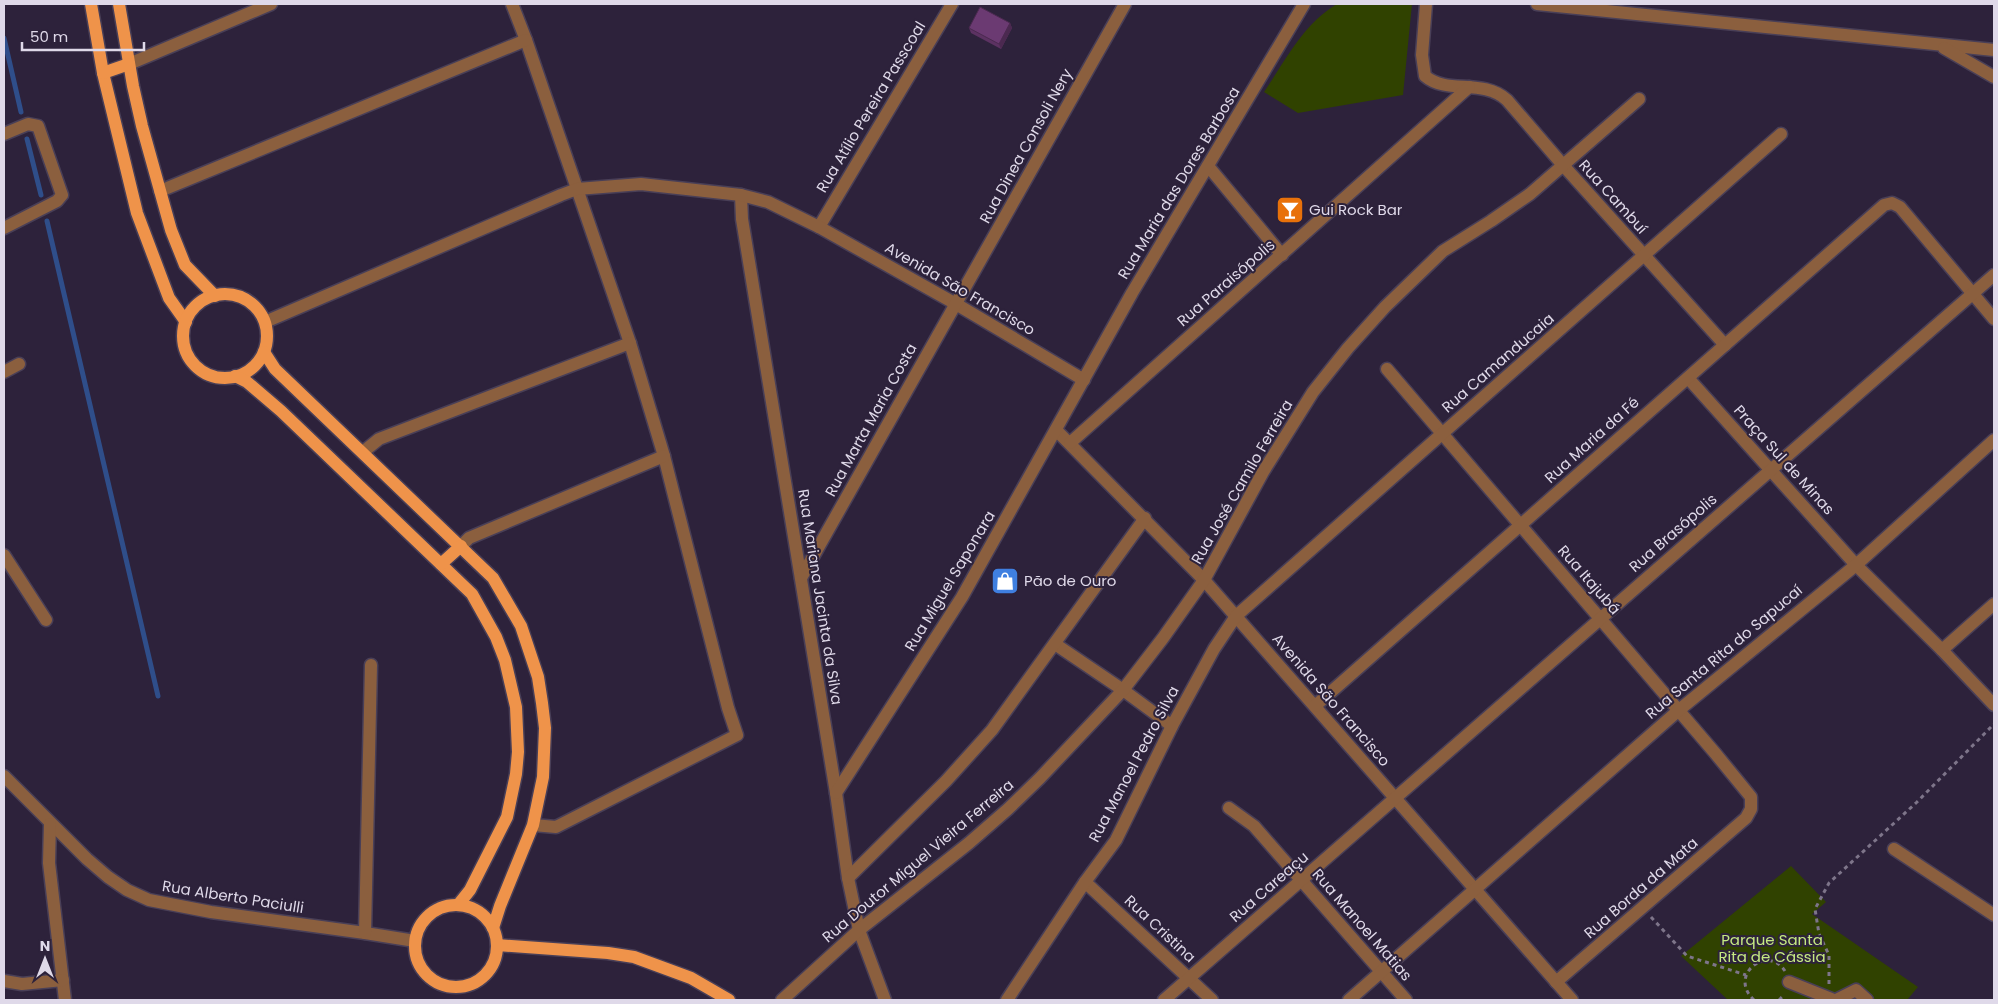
<svg xmlns="http://www.w3.org/2000/svg" width="1998" height="1004" viewBox="0 0 1998 1004" font-family="Poppins,sans-serif">
  <style>
    .green { fill: #304200 }
    .lines { fill: none; stroke-linecap: round; stroke-linejoin: round }
    .stream { stroke: #2f4e8a; stroke-width: 5 }
    .minor-casing { stroke: #493f57; stroke-width: 15 }
    .major-casing { stroke: #493f57; stroke-width: 15 }
    .path { stroke: #7e758a; stroke-width: 3; stroke-dasharray: 4 4; stroke-linecap: butt }
    .minor { stroke: #8b5f3e; stroke-width: 12 }
    .major { stroke: #ef934a; stroke-width: 12 }
    .wall { fill: #5c3262 }
    .shaded-wall { fill: #4b2950 }
    .building { fill: #6b3a72; stroke: #4b2950 }
    .labels { text-anchor: middle; stroke-width: 4; stroke-linejoin: round; paint-order: stroke }
    .street-label { font-size: 15px; fill: #dfd9e9; stroke: #2d223b }
    .poi-label { font-size: 15px; fill: #dfd9e9; stroke: #2d223b; text-anchor: start }
    .park-label { font-size: 15px; fill: #c5e982; stroke: #2d223b }
  </style>
  <rect width="100%" height="100%" fill="#2d223b"/>
  <!-- green -->
  <g class="green">
    <path d="M1337,4H1412L1403,95L1298,113L1264,92C1285,61 1304,23 1337,4Z"/>
    <path d="M1791,866L1826,902L1812,914L1918,987L1907,1000H1728L1681,956Z"/>
  </g>
  <g class="lines">
    <!-- stream -->
    <g class="stream">
      <path d="M4,38L21,112"/>
      <path d="M27,139L41,195"/>
      <path d="M47,221L158,696"/>
    </g>
    <!-- minor casing -->
    <g class="minor-casing">
      <g id="minor">
        <path d="M512,4L526,40L630,343L664,456L728,708L737,735L556,827L533,825"/>
        <path d="M1426,4L1422,55L1425,76C1447,95 1483,78 1507,100L1562,164L1725,345"/>
        <path d="M1537,4L1994,50"/>
        <path d="M1944,48L1994,77"/>
        <path d="M129,64L271,4"/>
        <path d="M4,134L28,124L38,126L62,195L57,201L4,228"/>
        <path d="M1208,166L1282,255"/>
        <path d="M160,191L526,40"/>
        <path d="M741,195L742,219L836,793L848,878L859,930L885,1000"/>
        <path d="M819,227L952,4"/>
        <path d="M265,322L561,195L577,189L641,184L741,195L768,202L819,227L956,304L1084,380"/>
        <path d="M1387,369L1715,753L1751,797V809L1746,818L1556,982"/>
        <path d="M4,372L19,364"/>
        <path d="M1688,378L1856,565L1942,650L1994,705"/>
        <path d="M1056,430L1204,580L1572,1000"/>
        <path d="M1070,443L1469,87"/>
        <path d="M363,452L379,439L630,343"/>
        <path d="M461,546L469,538L664,456"/>
        <path d="M4,555L46,620"/>
        <path d="M801,578L1125,4"/>
        <path d="M1055,644L1123,690L1172,726"/>
        <path d="M1942,650L1994,604"/>
        <path d="M1315,706L1884,205L1892,203L1900,207L1994,319"/>
        <path d="M4,776L87,859L108,877L127,890L149,900L211,912L365,933L415,941"/>
        <path d="M836,793L962,597L1132,293L1304,4"/>
        <path d="M1229,808L1254,826L1406,1000"/>
        <path d="M50,824L49,863L65,1000"/>
        <path d="M1894,849L1994,915"/>
        <path d="M848,878L946,781L992,730L1145,518"/>
        <path d="M1085,882L1212,1000"/>
        <path d="M365,933L371,665"/>
        <path d="M4,981L22,984L63,980"/>
        <path d="M1789,982L1834,1000"/>
        <path d="M782,1000L859,930L969,843L1008,809L1040,778L1123,690L1163,638L1204,580L1263,472L1313,392L1348,348L1385,307L1443,251L1491,221L1530,194L1639,99"/>
        <path d="M1007,1000L1085,882L1116,840L1172,726L1214,649L1236,616L1781,134"/>
        <path d="M1164,1000L1994,275"/>
        <path d="M1349,1000L1679,710L1856,565L1994,440"/>
        <path d="M1836,1000L1856,990L1867,1000"/>
      </g>
    </g>
    <!-- major casing -->
    <g class="major-casing">
      <g id="major">
        <path d="M91,4L103,73L137,213L169,298L186,322"/>
        <path d="M119,4L133,86L142,126L171,230L185,265L215,296"/>
        <path d="M103,73L129,64"/>
        <circle cx="225" cy="336" r="42"/>
        <path d="M264,352L275,369L493,578L521,626L538,677L542,703L545,728L543,777L533,825L500,906L493,928"/>
        <path d="M235,376L247,382L281,411L472,594L496,637L505,660L516,707L518,752L516,774L507,817L470,890L458,905"/>
        <path d="M441,564L461,546"/>
        <circle cx="456" cy="946" r="41"/>
        <path d="M497,945L608,953L634,957L691,978L729,1000"/>
      </g>
    </g>
    <!-- path -->
    <g class="path">
      <path d="M1651,917L1687,956L1746,975"/>
      <path d="M1829,984V955L1819,934L1815,909L1829,883L1917,802L1994,724"/>
      <path d="M1754,1000C1727,975 1768,944 1785,971"/>
      <path d="M1779,1000L1784,995"/>
    </g>
    <!-- minor -->
    <use href="#minor" class="minor"/>
    <!-- major -->
    <use href="#major" class="major"/>
  </g>
  <!-- wall -->
  <path class="wall" d="M1010,23L1012,28L1001,49L971,33L969,28Z"/>
  <!-- shaded-wall -->
  <path class="shaded-wall" d="M1010,23L1012,28L1001,49L999,44Z"/>
  <!-- building -->
  <path class="building" d="M980,7L1010,23L999,44L969,28Z"/>
  <!-- icons -->
  <defs>
    <g id="bar-square" transform="scale(1.4375)"><rect x="-9" y="-9" width="18" height="18" rx="4" fill="#e8710a" stroke="#2d223b"/><path d="M-6-5H6L.8 .8V4.5H3.5V6h-7V4.5H-.8V.8Z" fill="#fff"/></g>
    <g id="shop-square" transform="scale(1.4375)"><rect x="-9" y="-9" width="18" height="18" rx="4" fill="#3f7fe0" stroke="#2d223b"/><path d="M-5-2.5h2.3a2.7 3.5 0 0 1 5.4 0H5L5.5 6h-11ZM-1.5-2.5h3a1.5 2.3 0 0 0-3 0Z" fill="#fff"/></g>
  </defs>
  <g fill-rule="evenodd">
    <use href="#bar-square" x="1290" y="210"/>
    <use href="#shop-square" x="1005" y="581"/>
  </g>
  <g class="labels">
    <!-- street labels -->
    <g class="street-label">
      <text transform="translate(871 107) rotate(-59)" y="5">Rua Atílio Pereira Passcoal</text>
      <text transform="translate(1026 146) rotate(-61)" y="5">Rua Dinea Consoli Nery</text>
      <text transform="translate(1179 183) rotate(-59)" y="5">Rua Maria das Dores Barbosa</text>
      <text transform="translate(1613 197) rotate(48)" y="5">Rua Cambuí</text>
      <text transform="translate(1226 283) rotate(-41)" y="5">Rua Paraisópolis</text>
      <text transform="translate(960 289) rotate(30)" y="5">Avenida São Francisco</text>
      <text transform="translate(1498 363) rotate(-41)" y="5">Rua Camanducaia</text>
      <text transform="translate(871 420) rotate(-61)" y="5">Rua Marta Maria Costa</text>
      <text transform="translate(1592 440) rotate(-42)" y="5">Rua Maria da Fé</text>
      <text transform="translate(1784 460) rotate(48)" y="5">Praça Sul de Minas</text>
      <text transform="translate(1242 482) rotate(-60)" y="5">Rua José Camilo Ferreira</text>
      <text transform="translate(1673 533) rotate(-41)" y="5">Rua Brasópolis</text>
      <text transform="translate(1589 580) rotate(49)" y="5">Rua Itajubá</text>
      <text transform="translate(950 581) rotate(-59)" y="5">Rua Miguel Saponara</text>
      <text transform="translate(820 597) rotate(81)" y="5">Rua Mariana Jacinta da Silva</text>
      <text transform="translate(1724 652) rotate(-40)" y="5">Rua Santa Rita do Sapucaí</text>
      <text transform="translate(1331 700) rotate(49)" y="5">Avenida São Francisco</text>
      <text transform="translate(1134 764) rotate(-62)" y="5">Rua Manoel Pedro Silva</text>
      <text transform="translate(918 861) rotate(-40)" y="5">Rua Doutor Miguel Vieira Ferreira</text>
      <text transform="translate(1269 887) rotate(-41)" y="5">Rua Careaçu</text>
      <text transform="translate(1641 888) rotate(-41)" y="5">Rua Borda da Mata</text>
      <text transform="translate(233 897) rotate(9)" y="5">Rua Alberto Paciulli</text>
      <text transform="translate(1362 925) rotate(49)" y="5">Rua Manoel Matias</text>
      <text transform="translate(1160 929) rotate(43)" y="5">Rua Cristina</text>
    </g>
    <!-- poi labels -->
    <g class="poi-label">
      <text x="1309" y="215">Gui Rock Bar</text>
      <text x="1024" y="586">Pão de Ouro</text>
    </g>
    <!-- park labels -->
    <g class="park-label">
      <text x="1772" y="945">Parque Santa<tspan x="1772" dy="17">Rita de Cássia</tspan></text>
    </g>
  </g>
  <!-- border -->
  <rect width="1998" height="1004" fill="none" stroke="#dfd9e9" stroke-width="10"/>
  <!-- north arrow -->
  <g transform="translate(45 959)" stroke="#2d223b" stroke-width="4" paint-order="stroke">
  <path d="M0-4L9 19L0 12L-9 19Z" fill="#dfd9e9"/>
  <text y="-8" font-size="14" font-weight="bold" text-anchor="middle" fill="#dfd9e9">N</text>
  </g>
  <!-- scale -->
  <path d="M22 42v8h122v-8" fill="none" stroke="#dfd9e9" stroke-width="2.5"/>
  <text x="30" y="42" font-size="15" fill="#dfd9e9" stroke="#2d223b" stroke-width="4" paint-order="stroke">50 m</text>
</svg>
